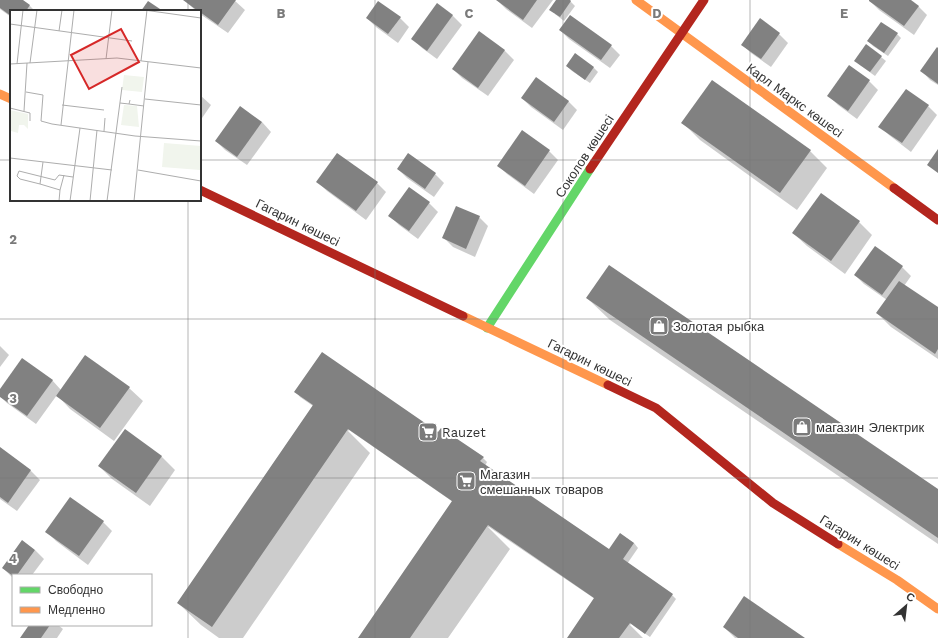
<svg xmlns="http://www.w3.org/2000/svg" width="938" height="638" viewBox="0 0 938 638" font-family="'Work Sans',sans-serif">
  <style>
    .shadow { fill: #0003 }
    .building { fill: #818181 }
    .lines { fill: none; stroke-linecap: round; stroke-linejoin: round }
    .fast { stroke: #63d668; stroke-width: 9 }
    .slow { stroke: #ff974d; stroke-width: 9 }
    .jam { stroke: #b3261e; stroke-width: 9 }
    .grid { fill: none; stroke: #7a7a7a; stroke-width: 1; stroke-opacity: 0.55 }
    .labels { text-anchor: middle; stroke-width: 4; stroke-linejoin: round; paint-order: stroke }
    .street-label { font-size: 13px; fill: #333; stroke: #fff }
    .poi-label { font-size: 13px; fill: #333; stroke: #fff; text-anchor: start }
    .inset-road { fill: none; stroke: #adadad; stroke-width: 1 }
    .view { fill: #d62828; fill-opacity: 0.15; stroke: #d62828; stroke-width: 2 }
    .inset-edge { fill: none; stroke: #333; stroke-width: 2 }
    .grid-label { font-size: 13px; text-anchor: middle; font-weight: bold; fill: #7a7a7a; stroke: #fff; stroke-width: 4; stroke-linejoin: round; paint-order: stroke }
  </style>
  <rect width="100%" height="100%" fill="#fff"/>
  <!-- shadow -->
  <g class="shadow">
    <path d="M0,0H21L30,6L35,11H11V17L0,9Z"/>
    <path d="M184,0H234L245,10L228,33L200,14V11H196L193,8Z"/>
    <path d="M497,0H553L532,28L506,9Z"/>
    <path d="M558,0H569L575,6L564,21L555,14Z"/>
    <path d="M871,0H909L918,6L927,15L914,35L879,10L870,1Z"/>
    <path d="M438,5L453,16L462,25L437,59L422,48L413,39Z"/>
    <path d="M367,18H400L409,27L398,43L376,27Z"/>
    <path d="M560,30L611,46L620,55L610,68L569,39Z"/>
    <path d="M479,33L505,51L514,60L488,96L462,78L453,69Z"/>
    <path d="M779,34L788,43L771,67L751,53L742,44Z"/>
    <path d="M897,34L901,38L888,56L873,46L868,41Z"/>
    <path d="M938,50V85L930,80L921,70Z"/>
    <path d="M576,55L594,68L598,72L590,83L572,71L567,66Z"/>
    <path d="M881,57L886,61L875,76L860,65L856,61Z"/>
    <path d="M869,81L878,90L857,119L838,105L829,96Z"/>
    <path d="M200,95L211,105L200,121Z"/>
    <path d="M522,98L568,101L577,110L563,130L531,107Z"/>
    <path d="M928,106L937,115L911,152L889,135L880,126Z"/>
    <path d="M262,122L271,132L247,165L225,150L216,141Z"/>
    <path d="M683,123L810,151L827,168L797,210L700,140Z"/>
    <path d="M549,151L558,160L534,194L507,174L498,165Z"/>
    <path d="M398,169L435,174L444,183L434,197L407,178Z"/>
    <path d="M318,182L377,183L386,192L366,220L327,191Z"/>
    <path d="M429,203L438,212L418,239L399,225L390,216Z"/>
    <path d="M479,217L488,226L475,257L453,247L444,238Z"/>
    <path d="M859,222L872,235L845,274L807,246L793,233Z"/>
    <path d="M902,267L911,276L904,286L938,309V359L891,327L877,313L887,300L864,284L855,275Z"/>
    <path d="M587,298L938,491V544L610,320Z"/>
    <path d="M0,346L9,355L0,367Z"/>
    <path d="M85,356L129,388L143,401L114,441L70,409L57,395L36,424L7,403L0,396V391L52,380L61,390Z"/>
    <path d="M296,392L439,433L483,458L487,462L485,466L609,551L620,534L634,543L638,548L627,564L672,595L676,599L650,637L631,624L630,625L643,638H568L595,599L489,527H488L510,549L448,638H359L453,502L349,430L348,431L370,453L243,638H219L201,625L178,603L313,406L300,397Z"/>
    <path d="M125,431L162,457L175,470L150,506L112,479L99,466Z"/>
    <path d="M0,448L31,471L40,480L17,511L0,499Z"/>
    <path d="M70,499L103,522L112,531L88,565L56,541L47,532Z"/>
    <path d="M35,550L44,559L32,575H13V578L3,568Z"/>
    <path d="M31,625H58L63,629L57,638H21Z"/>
    <path d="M724,627L803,638H735Z"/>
  </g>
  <!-- building -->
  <g class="building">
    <path d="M0,0H23L30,5L26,11H11V16L0,8Z"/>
    <path d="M183,0H236L218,25L200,12V11H198Z"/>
    <path d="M496,0H537L523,20Z"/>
    <path d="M556,0H570L571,1L560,17L549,10Z"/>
    <path d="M869,0H911L919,6L904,26L869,1Z"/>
    <path d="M148,1L163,11H141Z"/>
    <path d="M378,1L401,17L388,34L366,18Z"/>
    <path d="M437,3L453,15L427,51L411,39Z"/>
    <path d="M570,15L612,45L601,60L559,30Z"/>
    <path d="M760,18L780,33L761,59L741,45Z"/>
    <path d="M881,22L898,33L884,53L867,41Z"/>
    <path d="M479,31L505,50L478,88L452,69Z"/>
    <path d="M866,44L882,56L870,72L854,61Z"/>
    <path d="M937,47L938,48V84L920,71Z"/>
    <path d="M575,53L594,67L585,80L566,66Z"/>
    <path d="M849,65L870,80L848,111L827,96Z"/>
    <path d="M536,77L569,101L554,122L521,98Z"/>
    <path d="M712,80L811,150L780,193L681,123Z"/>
    <path d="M906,89L929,105L902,143L878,127Z"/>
    <path d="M240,106L262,122L237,157L215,141Z"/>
    <path d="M522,130L550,150L525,186L497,166Z"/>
    <path d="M938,149V173L927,165Z"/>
    <path d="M337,153L378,182L356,211L316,182Z"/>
    <path d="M408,153L436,173L425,189L397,169Z"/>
    <path d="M409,187L430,202L409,231L388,216Z"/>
    <path d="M821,193L860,221L831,261L792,233Z"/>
    <path d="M456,206L480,216L466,249L442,238Z"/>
    <path d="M875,246L903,266L882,295L854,275Z"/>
    <path d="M609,265L938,489V538L586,298Z"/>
    <path d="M899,281L938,307V349L935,354L876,313Z"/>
    <path d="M322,352L438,432L441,428L484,457L480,461L609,549L620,533L634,543L623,559L673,594L645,634L630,623L619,638H567L594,598L488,525L410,638H358L452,501L348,429L212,627L177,603L313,405L294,392Z"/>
    <path d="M85,355L130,387L100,428L56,396Z"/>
    <path d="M22,358L53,380L27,416L0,397V389Z"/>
    <path d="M125,429L162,456L136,493L98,466Z"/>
    <path d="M0,447L31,470L8,503L0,497Z"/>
    <path d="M70,497L104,521L79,556L45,532Z"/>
    <path d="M22,540L35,550L17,575H13V576L2,568Z"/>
    <path d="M744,596L805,638H738L723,627Z"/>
    <path d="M29,625H50L41,638H20Z"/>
  </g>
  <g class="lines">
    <!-- fast -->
    <path class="fast" d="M487,328L590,169"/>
    <!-- slow -->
    <g class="slow">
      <path d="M636,0L894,188"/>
      <path d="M0,94L11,99"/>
      <path d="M463,316L608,385"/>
      <path d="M838,544L897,580L938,609"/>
    </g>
    <!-- jam -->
    <g class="jam">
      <path d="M590,169L704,0"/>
      <path d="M894,188L938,220"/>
      <path d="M200,190L463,316"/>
      <path d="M608,385L656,408L773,503L838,544"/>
    </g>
  </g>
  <!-- grid -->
  <path class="grid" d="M188,0V11M375,0V638M563,0V638M750,0V638M0,160H11M200,160H938M188,200V638M0,319H938M0,478H938"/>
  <!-- icons -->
  <defs>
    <g id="shop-square" transform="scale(1)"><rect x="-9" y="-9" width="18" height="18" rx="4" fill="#7a7a7a" stroke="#fff"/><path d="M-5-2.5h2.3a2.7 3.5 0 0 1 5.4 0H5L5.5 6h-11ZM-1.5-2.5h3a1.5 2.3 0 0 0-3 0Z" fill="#fff"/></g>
    <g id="supermarket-square" transform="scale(1)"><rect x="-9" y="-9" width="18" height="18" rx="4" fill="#7a7a7a" stroke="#fff"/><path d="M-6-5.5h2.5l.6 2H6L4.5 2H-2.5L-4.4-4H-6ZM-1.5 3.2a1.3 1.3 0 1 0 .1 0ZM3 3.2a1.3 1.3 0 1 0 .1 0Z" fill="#fff"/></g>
  </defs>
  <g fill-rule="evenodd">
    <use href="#shop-square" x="659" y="326"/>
    <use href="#shop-square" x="802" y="427"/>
    <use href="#supermarket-square" x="428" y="432"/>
    <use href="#supermarket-square" x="466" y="481"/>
  </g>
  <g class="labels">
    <!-- street labels -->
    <g class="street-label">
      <text transform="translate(795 100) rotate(36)" y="5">Карл Маркс көшесі</text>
      <text transform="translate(584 156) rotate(-57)" y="5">Соколов көшесі</text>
      <text transform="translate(298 222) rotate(26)" y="5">Гагарин көшесі</text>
      <text transform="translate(590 362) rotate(26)" y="5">Гагарин көшесі</text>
      <text transform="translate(860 542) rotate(32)" y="5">Гагарин көшесі</text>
    </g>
    <!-- poi labels -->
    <g class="poi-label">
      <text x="673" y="331">Золотая рыбка</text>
      <text x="816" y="432">магазин Электрик</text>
      <text x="442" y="437">Rauzet</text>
      <text x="480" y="479">Магазин<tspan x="480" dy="15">смешанных товаров</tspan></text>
    </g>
  </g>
  <!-- overview -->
  <g transform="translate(10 10)">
    <rect width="191" height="191" fill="#fff"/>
    <path d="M114,65L134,67L132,82L112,80ZM114,95L127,96L129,117L111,115ZM0,100L18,104V119L14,115H9L8,123L1,121ZM154,133L191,136L190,160L152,157Z" fill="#f1f5ed"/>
    <path class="inset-road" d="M134,0L191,8M0,14L122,31M49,21L52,0M96,49L102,0M131,51L137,0M20,53L27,0M0,54L107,48L191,58M7,54L13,0M16,82L33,85L31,111L42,114L125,126L191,131M135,89L191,95M110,93L119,94L120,90M119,94L134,96M52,95L94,100M0,98L20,103V111M14,101L17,53M51,115L64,0M94,121L95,108M0,148L102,160M33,152L30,174L50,180L49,191M128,160L191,171M30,174L10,169L7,166L9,161L45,170L49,165L63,167M50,180L54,165M60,191L70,118M80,191L87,120M97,191L112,77M124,191L138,52"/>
    <path class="view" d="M111,19L129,52L79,79L61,45Z"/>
    <rect width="191" height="191" class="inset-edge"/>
  </g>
  <g class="grid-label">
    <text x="281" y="18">B</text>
    <text x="469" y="18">C</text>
    <text x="657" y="18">D</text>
    <text x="844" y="18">E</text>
    <text x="13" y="244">2</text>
    <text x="13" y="403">3</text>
    <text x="13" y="563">4</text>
  </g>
  <!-- legend -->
  <rect x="12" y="574" width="140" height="52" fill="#ffffff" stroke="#adadad"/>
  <rect x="20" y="587" width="20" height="6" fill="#63d668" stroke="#adadad"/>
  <text x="48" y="594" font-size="12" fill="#333333">Свободно</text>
  <rect x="20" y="607" width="20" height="6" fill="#ff974d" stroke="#adadad"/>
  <text x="48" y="614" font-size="12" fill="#333333">Медленно</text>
  <!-- north arrow -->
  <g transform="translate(906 606) rotate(28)" stroke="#ffffff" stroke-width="3" paint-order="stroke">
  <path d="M0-3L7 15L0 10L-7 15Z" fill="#333333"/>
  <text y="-6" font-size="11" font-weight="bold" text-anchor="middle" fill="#333333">С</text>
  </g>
</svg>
